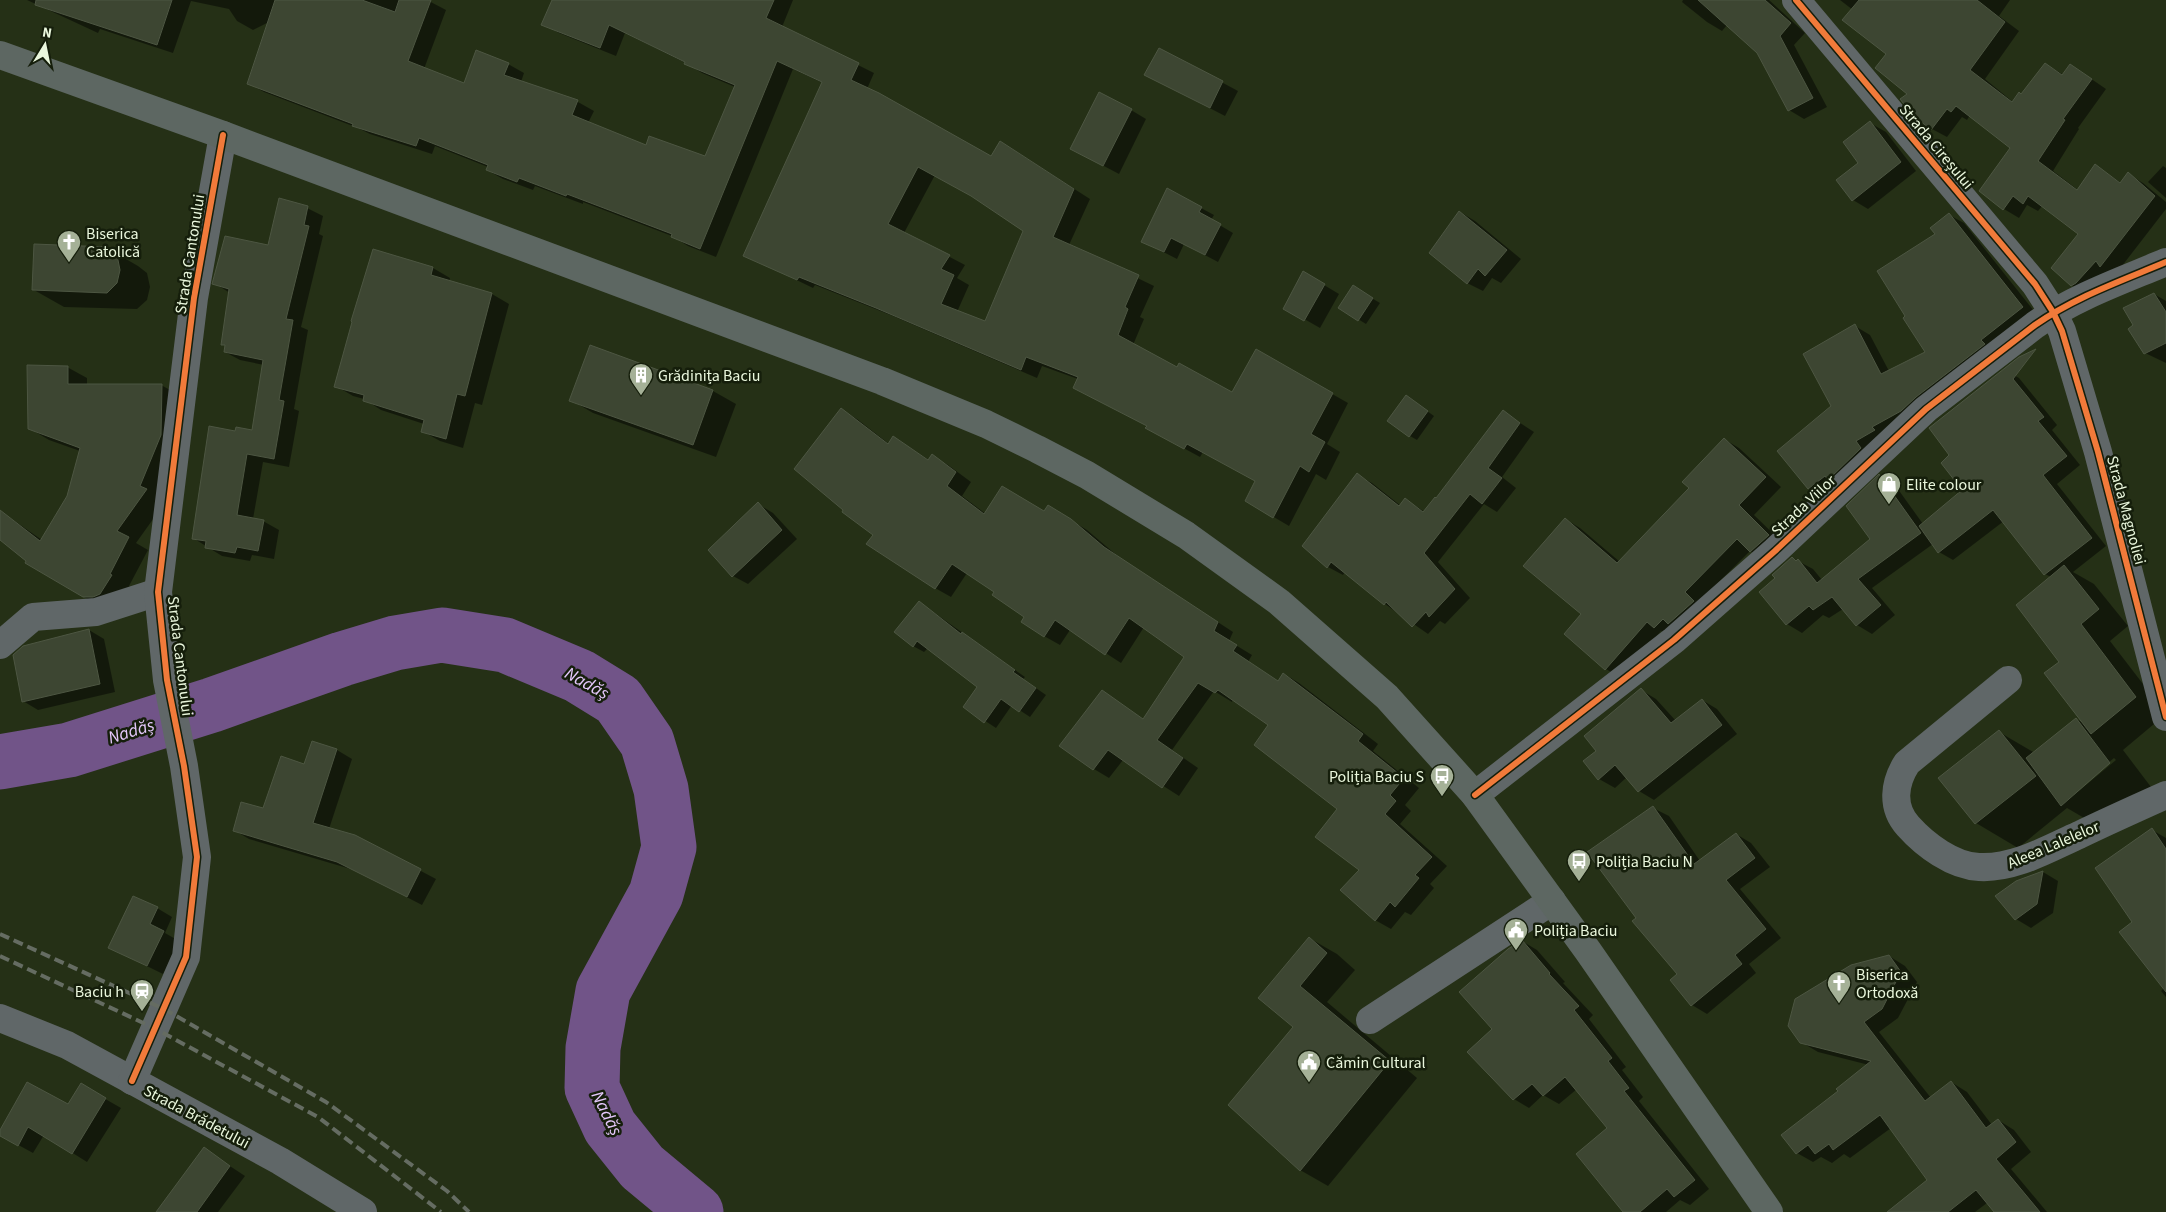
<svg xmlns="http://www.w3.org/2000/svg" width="2166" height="1212" viewBox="0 0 2166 1212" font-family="'Source Sans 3',sans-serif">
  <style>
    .shadow { fill: #0007; fill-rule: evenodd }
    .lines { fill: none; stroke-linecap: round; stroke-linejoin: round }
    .river { stroke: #715488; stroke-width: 55 }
    .building { fill: #3d4632; stroke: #4d5642; fill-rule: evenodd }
    .minor { stroke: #606768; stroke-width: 28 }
    .major { stroke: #5d6762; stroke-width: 28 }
    .rail { stroke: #656c62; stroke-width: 4; stroke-dasharray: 10 5; stroke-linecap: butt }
    .cycleway-casing { stroke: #151e0b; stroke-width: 9 }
    .cycleway { stroke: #f17a3a; stroke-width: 6 }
    .labels { text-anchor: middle; stroke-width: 5; stroke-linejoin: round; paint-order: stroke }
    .street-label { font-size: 16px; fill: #eaf7dd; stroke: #151e0b }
    .poi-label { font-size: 16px; fill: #eaf7dd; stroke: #151e0b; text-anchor: start }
    .water-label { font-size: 18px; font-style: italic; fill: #e5c8fc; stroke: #151e0b }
  </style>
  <rect width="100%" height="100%" fill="#253016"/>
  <!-- shadow -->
  <g class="shadow">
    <path d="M27,0H427L446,10L424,69L465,85L508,64L524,73L521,82L578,102L594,111L588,123L647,147L705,158L735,87L702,73L686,63L625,33L616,56L559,33L543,24L553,0H793L782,27L874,73L867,89L991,158L1001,142L1090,199L1069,245L1154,286L1140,317L1144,319L1133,345L1178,369L1233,394L1257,351L1348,403L1327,444L1340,452L1326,480L1316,474L1289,526L1247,501L1257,481L1203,452L1200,457L1163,437L1078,379L1042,366L1037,378L893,316L815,285L813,288L745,255L823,83L793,69L716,257L688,246L672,236L583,202V204L535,186L533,190L503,179L487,170L488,167L435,146L432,154L370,134L358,128L264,92L248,83L269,22L253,30L237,21L229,9L191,1L173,53L100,29L98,33ZM935,175L975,197L1024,230L985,322L957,312L969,285L957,278L965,265L904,233Z"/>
    <path d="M1683,0H1769L1805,33L1794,45L1827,107L1804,119L1789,110L1758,52L1727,25L1722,31L1707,22L1682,2Z"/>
    <path d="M1840,0H2010L1999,16L2019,31L1985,79L2013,102L2022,96L2045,64L2064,75L2071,65L2106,89L2078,128L2079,129L2053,171L2078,190L2096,166L2121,183L2128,174L2143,183L2166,202V209L2115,275L2087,294L2071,285L2080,234L2043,205L2038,211L2027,205L2019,218L2004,209L1981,191L2011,148L1970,115L1967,120L1962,117L1947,137L1932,129L1909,94L1888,54L1853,10Z"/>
    <path d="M1160,49L1238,91L1225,116L1161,83Z"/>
    <path d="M1131,110L1146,119L1119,174L1087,157Z"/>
    <path d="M1870,123L1886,132L1916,171L1868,209L1853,200Z"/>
    <path d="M2163,166L2166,168V198L2148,182Z"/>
    <path d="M307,208L323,216L319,234L323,236L301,327L308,330L294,409L299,411L289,467L263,462L253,519L263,521L279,530L274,559L252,555L250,561L222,556L193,538L236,433L253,431L264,365L240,360L225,352L226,346L222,344L230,293L214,283L269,247Z"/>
    <path d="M1201,208L1214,215L1211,220L1233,233L1218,262L1184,244L1177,259L1142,241Z"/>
    <path d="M1460,212L1475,221L1521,259L1501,283L1492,278L1483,291L1467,283Z"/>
    <path d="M1949,215L1964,223L2038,316L1824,496L1809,488L1855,326L1870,335L1889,371L1926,352L1937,234Z"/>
    <path d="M107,248L138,266L147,273L150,287L147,300L137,309L64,307L34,290Z"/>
    <path d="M374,251L433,268L450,278L449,282L492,294L509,304L482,405L475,403L463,448L440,441L422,431L424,424L381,410L364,399L353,396L336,386Z"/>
    <path d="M1304,273L1339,294L1320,328L1285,308Z"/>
    <path d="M1353,287L1380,303L1366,324L1340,308Z"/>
    <path d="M2154,294L2166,301V363L2145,353L2135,326Z"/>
    <path d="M591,347L713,391L736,404L716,457L593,413L571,400Z"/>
    <path d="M67,367L87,378V385H161L181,396L166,501L136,543L148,550L129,586L131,588L103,608L26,563L28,561L0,538V511L42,540L68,496L80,451L49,440L29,428Z"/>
    <path d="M2005,370L2019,378L2057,425L2052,430L2080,465L2057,484L2106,546L2073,572L2094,584L2128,626L2110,641L2166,714L2123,750L2151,787L2103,829L2067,808L2018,848L1976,823L1940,779L1999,732L2035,753L2076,719L2085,724L2061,662L2051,577L2045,574L2004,521L1953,560L1939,552L1933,544L1872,588L1895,615L1872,634L1857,625L1843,609L1829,618L1823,615L1802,633L1787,624L1777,578L1792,558L1813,569L1822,580L1872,539L1880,476L1895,485L1923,524L1964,490L1951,455ZM2114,758L2116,760L2074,795V792Z"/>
    <path d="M1413,401L1434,416L1417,440L1410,436Z"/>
    <path d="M841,410L857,419L889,444L894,438L929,460L932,456L948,465L971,482L962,496L986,514L1045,512L1064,516L1087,530L1120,558L1233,632L1229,641L1252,655L1248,662L1279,682L1284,674L1299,683L1378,744L1373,751L1419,788L1405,805L1411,811L1400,824L1447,866L1430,884L1434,888L1411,915L1405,912L1391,929L1375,920L1361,869L1339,809L1269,725L1233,699L1232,702L1214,691L1172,750L1198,768L1179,796L1123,760L1109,778L1094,769L1102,692L1144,720L1185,657L1144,627L1121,663L1070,630L1060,645L1044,636L1026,617L996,591L967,573L951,597L935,588L875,535Z"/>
    <path d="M1503,412L1534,432L1502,477L1516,488L1497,512L1484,504L1438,562L1470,598L1445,624L1440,621L1428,634L1385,604L1345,572L1343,575L1328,567L1304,546L1357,475L1372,483L1401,506L1406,500L1425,512Z"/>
    <path d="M1724,439L1739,448L1781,487L1754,515L1784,544L1766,560L1750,551L1700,601L1670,636L1661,631L1621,678L1606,669L1583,614L1565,519L1580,528L1620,562L1691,488Z"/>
    <path d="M758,504L773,513L797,539L748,584L733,576Z"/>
    <path d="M919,602L1025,677L1023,679L1046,695L1030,717L1012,705L996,728L964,707L979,687L928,648L924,652L913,646Z"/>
    <path d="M89,630L104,639L115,692L38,710L23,701Z"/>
    <path d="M1641,690L1656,699L1676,721L1702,700L1717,709L1737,734L1654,800L1639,791L1627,777L1615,788L1599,779L1585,762L1598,752Z"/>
    <path d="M313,742L337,750L352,759L329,829L355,836L436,879L422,905L354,870L249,839L234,830L264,810L305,765Z"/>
    <path d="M1653,808L1669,816L1700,861L1736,834L1751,843L1770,867L1740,889L1781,938L1749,964L1756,973L1707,1014L1692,1005L1678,975L1637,919Z"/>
    <path d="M2152,830L2166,838V997L2161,991L2164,988L2134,922Z"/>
    <path d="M2043,872L2058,881L2053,913L2031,928L2016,919V882Z"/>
    <path d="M157,908L172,917L165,933L179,941L163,974L110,948Z"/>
    <path d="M1309,938L1337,954L1355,970L1327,1002L1417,1078L1328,1186L1300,1170L1295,1027L1259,998Z"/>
    <path d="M1522,941L1537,950L1565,982L1563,983L1593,1015L1589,1019L1626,1067L1622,1070L1643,1097L1639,1101L1709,1189L1690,1205L1680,1200L1666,1212H1625L1608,1128L1577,1089L1559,1104L1543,1095L1529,1108L1514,1099L1493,1029Z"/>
    <path d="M1889,956L1905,966L1917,982L1898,1018L1879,1032L1931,1098L1951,1082L1967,1092L1992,1125L1998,1120L2014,1130L2031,1152L2011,1169L2047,1212H1996L1987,1203L1975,1212H1889L1928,1181L1891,1128L1850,1158L1844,1154L1832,1163L1821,1157L1813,1162L1797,1153L1840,1092L1869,1065L1818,1052L1801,1042Z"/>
    <path d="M81,1085L121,1108L87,1162L44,1135L33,1153L0,1135V1132L68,1106Z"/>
    <path d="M204,1149L245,1176L218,1212H168Z"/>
  </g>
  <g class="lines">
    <!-- river -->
    <path class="river" d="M0,762L69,750L212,705L342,659L395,643L442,635L505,645L579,676L618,700L647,742L661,789L669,847L656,894L603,991L593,1048L592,1088L610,1127L642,1167L696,1212"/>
  </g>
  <!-- building -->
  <g class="building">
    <path d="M36,0H172L157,45L35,5Z"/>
    <path d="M275,0H362L395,12L399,0H431L408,61L464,83L476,50L509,63L504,75L578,100L572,115L646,145L649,136L705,156L735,85L684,64L685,62L609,25L600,48L541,25L552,0H774L766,18L859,63L851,80L879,93L991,156L1000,141L1074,189L1053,237L1139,275L1125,307L1128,309L1118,335L1177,367L1179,363L1232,392L1256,349L1333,393L1311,434L1325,442L1309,472L1300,466L1273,518L1245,501L1255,481L1187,444L1184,449L1145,428L1147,426L1073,388L1078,377L1026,357L1021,370L876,308L799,277L797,280L743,256L822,82L777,61L700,249L671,237L672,234L567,194L566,196L519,178L517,182L486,170L488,165L419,138L416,146L352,126L353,124L247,84ZM918,167L971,196L1023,231L985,321L941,304L954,275L941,269L950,255L888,224Z"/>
    <path d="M1698,0H1765L1791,23L1780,36L1813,98L1788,111L1757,53Z"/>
    <path d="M1859,0H1977L2005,22L1970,70L2012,102L2019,92L2021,94L2045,63L2062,75L2070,64L2092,79L2063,119L2065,120L2038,161L2077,190L2095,164L2120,183L2128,172L2155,196L2100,267L2096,261L2076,283L2071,286L2051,268L2078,234L2028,196L2023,204L2013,196L2003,210L1979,191L2010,148L1956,106L1951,112L1947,109L1931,130L1911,113L1900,99L1907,94L1875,68L1886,54L1842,20Z"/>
    <path d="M1159,48L1223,81L1210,108L1144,75Z"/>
    <path d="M1099,92L1132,109L1103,166L1070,149Z"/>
    <path d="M1870,121L1901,162L1852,201L1836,180L1858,163L1843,142Z"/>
    <path d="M1167,188L1202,207L1199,212L1221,224L1205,255L1171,238L1164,252L1141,242Z"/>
    <path d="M279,198L308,206L304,225L309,226L286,319L293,320L279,400L284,401L274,459L247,454L237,515L264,520L258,551L237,547L235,553L205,548L206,541L192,539L209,426L235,431L236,427L252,430L263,360L224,352L225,345H221L229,289L212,284L225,236L268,245Z"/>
    <path d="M1459,211L1507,250L1485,276L1478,269L1467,284L1429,253Z"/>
    <path d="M1949,213L2023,307L1981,340L1985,344L1916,397L1901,411L1872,427L1875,430L1856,441L1861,448L1828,480L1825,476L1808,489L1777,451L1831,406L1803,354L1855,324L1881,374L1925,352L1903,318L1905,316L1877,271L1935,234L1930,228Z"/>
    <path d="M34,244L108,247L117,255L120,270L117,283L107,293L32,290Z"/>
    <path d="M373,249L433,267L431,275L492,293L465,396L457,394L446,439L421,432L424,420L363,401L364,395L334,387L352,322L351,321Z"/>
    <path d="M1303,271L1325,284L1304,321L1283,309Z"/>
    <path d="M1353,285L1373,298L1358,321L1338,308Z"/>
    <path d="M2154,293L2166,312V343L2144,354L2128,329L2133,325L2123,308Z"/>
    <path d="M590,345L713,390L693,445L569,401Z"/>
    <path d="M2036,349L2013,379L2044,417L2038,421L2067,456L2043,475L2092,538L2044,575L1993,510L1938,553L1919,526L1962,490L1941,463L1949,455L1929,428L2019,357Z"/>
    <path d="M27,365L68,366V384H162L161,435L140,486L147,489L117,531L129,537L110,574L112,575L100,594L93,597H83L25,563L26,561L0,540V510L40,541L67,496L80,448L28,429Z"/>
    <path d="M1406,395L1428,411L1409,437L1387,421Z"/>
    <path d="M841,408L888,444L893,436L928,460L932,454L956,472L947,486L984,514L1002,486L1044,511L1048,505L1071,519L1104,547L1218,622L1214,631L1237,645L1233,651L1278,681L1283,673L1363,734L1358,741L1404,778L1390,795L1396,801L1385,814L1432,857L1415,875L1419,878L1395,907L1390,902L1375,921L1340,890L1359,870L1315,837L1337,809L1254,745L1268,725L1218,690L1215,693L1198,683L1157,740L1183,758L1162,788L1108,750L1093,770L1059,746L1102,690L1143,719L1184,657L1129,618L1105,655L1055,620L1044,637L1021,622L1024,617L992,595L994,592L952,564L935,589L866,544L873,535L842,512L843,510L794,469Z"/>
    <path d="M1503,410L1520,423L1488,468L1502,478L1482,504L1470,494L1424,553L1455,589L1429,617L1426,612L1412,627L1386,602L1384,605L1331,562L1327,568L1302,546L1357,473L1399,506L1405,498L1423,512L1435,497L1436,498Z"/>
    <path d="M1724,438L1766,477L1739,505L1769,535L1750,552L1737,539L1685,592L1694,601L1668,624L1663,619L1654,628L1647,622L1605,670L1564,634L1581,614L1523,566L1565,518L1617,563L1689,488L1682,482Z"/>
    <path d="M1879,474L1921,533L1858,579L1881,605L1856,626L1832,597L1813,610L1809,606L1786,625L1759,592L1775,578L1772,575L1792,557L1796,561L1798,559L1817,583L1870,539L1846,506Z"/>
    <path d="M758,502L782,530L732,577L708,550Z"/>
    <path d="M2064,565L2099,609L2081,624L2136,697L2091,734L2044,673L2059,662L2016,605Z"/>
    <path d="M919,601L961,634L962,632L1015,670L1013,672L1036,688L1019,712L1001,699L984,723L963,707L977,687L917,641L913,647L894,632Z"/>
    <path d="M89,629L100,684L22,702L13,655L23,646Z"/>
    <path d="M1641,688L1671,723L1702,699L1722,725L1638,792L1615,765L1598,780L1583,761L1596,751L1584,736Z"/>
    <path d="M2076,718L2110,763L2061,806L2026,758Z"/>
    <path d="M1999,730L2036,776L1975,824L1938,778Z"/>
    <path d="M312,741L337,749L313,823L355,835L421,869L407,897L337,862L233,831L241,802L263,808L281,756L304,764Z"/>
    <path d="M1653,806L1694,864L1736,833L1755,858L1726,880L1766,929L1735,955L1742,964L1691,1006L1670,980L1677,974L1632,921L1636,918L1587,852Z"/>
    <path d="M2152,828L2166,849V992L2119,932L2132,922L2095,868Z"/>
    <path d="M2043,871L2037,904L2015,920L1995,896L2016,881Z"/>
    <path d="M133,896L158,907L150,924L164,931L147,966L108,948Z"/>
    <path d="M1309,937L1327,953L1300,986L1390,1061L1300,1171L1228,1105L1293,1027L1258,998Z"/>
    <path d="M1522,940L1550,973L1549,974L1579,1006L1574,1010L1612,1058L1608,1061L1629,1088L1624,1091L1695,1180L1674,1197L1667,1189L1640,1212H1623L1576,1154L1607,1128L1565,1077L1543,1096L1532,1084L1513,1100L1467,1052L1492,1029L1459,992L1508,949Z"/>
    <path d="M1889,955L1901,972L1882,1009L1864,1022L1925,1101L1951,1081L1986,1128L1998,1119L2016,1142L1996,1159L2040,1212H1994L1976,1190L1948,1212H1887L1927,1180L1880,1115L1833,1150L1829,1144L1815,1154L1808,1145L1796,1154L1781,1135L1838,1091L1836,1089L1871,1061L1800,1043L1788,1026L1795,999L1851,965Z"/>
    <path d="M27,1082L68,1104L81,1083L106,1098L72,1154L28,1127L18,1146L0,1136V1130Z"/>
    <path d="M204,1147L230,1166L197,1212H156Z"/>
  </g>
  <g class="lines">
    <!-- minor -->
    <g class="minor">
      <path d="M1796,0L2035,284L2053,312L2062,331L2098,452L2166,717"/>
      <path d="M0,645L33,617L96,612L158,592"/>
      <path d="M2008,680L1907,763C1894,783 1891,807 1908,826C1925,845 1953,866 1979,867C2014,869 2048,849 2079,835C2108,821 2137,808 2166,795"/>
      <path d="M1475,795L1674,640L1775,551L1926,409L2035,325C2075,297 2121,281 2166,262"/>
      <path d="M0,1018L67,1045L280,1161L363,1212"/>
      <path d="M1370,1020L1552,901"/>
      <path d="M132,1081L186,957L197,857L184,766L167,680L158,592L194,298L223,135"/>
    </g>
    <!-- major -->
    <path class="major" d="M0,55L223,135L882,381L986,424L1037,449L1087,475L1186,535L1279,602L1387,697L1475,795L1588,951L1769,1212"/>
    <!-- rail -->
    <g class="rail">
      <path d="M0,934L164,1009L326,1102L447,1191L469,1212"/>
      <path d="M0,956L154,1028L318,1117L441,1212"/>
    </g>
    <!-- cycleway casing -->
    <g class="cycleway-casing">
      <g id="cycleway">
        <path d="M1796,0L2035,284L2053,312L2062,331L2098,452L2166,717"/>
        <path d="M1475,795L1674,640L1775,551L1926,409L2035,325C2075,297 2121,281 2166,262"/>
        <path d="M132,1081L186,957L197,857L184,766L167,680L158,592L194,298L223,135"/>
      </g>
    </g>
    <!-- cycleway -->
    <use href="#cycleway" class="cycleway"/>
  </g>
  <!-- icons -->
  <defs>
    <g id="church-pin" transform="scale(1.25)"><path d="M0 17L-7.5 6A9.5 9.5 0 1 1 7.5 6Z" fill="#a5b197" stroke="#151e0b"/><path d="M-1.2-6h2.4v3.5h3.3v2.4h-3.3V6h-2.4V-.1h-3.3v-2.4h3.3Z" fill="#fff"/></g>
    <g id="building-pin" transform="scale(1.25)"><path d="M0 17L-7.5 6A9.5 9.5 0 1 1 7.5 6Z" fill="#a5b197" stroke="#151e0b"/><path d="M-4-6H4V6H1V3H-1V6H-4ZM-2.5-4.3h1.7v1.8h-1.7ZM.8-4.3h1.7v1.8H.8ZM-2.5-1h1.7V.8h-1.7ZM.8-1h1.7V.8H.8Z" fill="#fff"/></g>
    <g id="shop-pin" transform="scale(1.25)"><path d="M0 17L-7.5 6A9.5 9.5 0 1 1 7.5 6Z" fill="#a5b197" stroke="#151e0b"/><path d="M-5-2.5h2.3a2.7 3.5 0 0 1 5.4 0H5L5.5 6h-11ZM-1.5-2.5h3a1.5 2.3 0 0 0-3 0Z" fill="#fff"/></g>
    <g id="bus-pin" transform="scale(1.25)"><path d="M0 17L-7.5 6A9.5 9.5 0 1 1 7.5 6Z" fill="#a5b197" stroke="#151e0b"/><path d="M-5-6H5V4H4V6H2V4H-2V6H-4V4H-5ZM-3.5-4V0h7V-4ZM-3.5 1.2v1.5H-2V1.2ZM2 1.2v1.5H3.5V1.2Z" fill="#fff"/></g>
    <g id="civic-pin" transform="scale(1.25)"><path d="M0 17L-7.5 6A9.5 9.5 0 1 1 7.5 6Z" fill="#a5b197" stroke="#151e0b"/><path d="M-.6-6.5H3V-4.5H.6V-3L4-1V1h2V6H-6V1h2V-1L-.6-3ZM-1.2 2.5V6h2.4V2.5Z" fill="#fff"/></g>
    <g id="station-pin" transform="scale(1.25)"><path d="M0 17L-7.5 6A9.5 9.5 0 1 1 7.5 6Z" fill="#a5b197" stroke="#151e0b"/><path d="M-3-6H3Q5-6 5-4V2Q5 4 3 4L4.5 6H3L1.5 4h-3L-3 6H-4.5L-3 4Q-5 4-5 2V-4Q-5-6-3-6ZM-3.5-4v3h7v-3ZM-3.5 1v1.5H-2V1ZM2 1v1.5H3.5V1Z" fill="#fff"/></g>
  </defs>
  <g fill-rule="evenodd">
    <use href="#church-pin" x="69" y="242"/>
    <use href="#building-pin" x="641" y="375"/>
    <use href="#shop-pin" x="1889" y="484"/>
    <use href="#bus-pin" x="1442" y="776"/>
    <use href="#bus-pin" x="1579" y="861"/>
    <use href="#civic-pin" x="1516" y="930"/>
    <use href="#church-pin" x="1839" y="983"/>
    <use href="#station-pin" x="142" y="991"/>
    <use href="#civic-pin" x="1309" y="1062"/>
  </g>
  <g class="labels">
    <!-- street labels -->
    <g class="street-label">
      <text transform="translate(1937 146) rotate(50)" y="6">Strada Cireșului</text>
      <text transform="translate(189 254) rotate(-81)" y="6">Strada Cantonului</text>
      <text transform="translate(1803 505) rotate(-43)" y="6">Strada Viilor</text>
      <text transform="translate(2127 510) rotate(75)" y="6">Strada Magnoliei</text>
      <text transform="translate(181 656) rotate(83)" y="6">Strada Cantonului</text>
      <text transform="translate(2053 844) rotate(-23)" y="6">Aleea Lalelelor</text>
      <text transform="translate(197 1116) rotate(28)" y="6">Strada Brădetului</text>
    </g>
    <!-- poi labels -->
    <g class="poi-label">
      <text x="86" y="239">Biserica<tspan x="86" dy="18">Catolică</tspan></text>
      <text x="658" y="381">Grădinița Baciu</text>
      <text x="1906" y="490">Elite colour</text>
      <text x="1424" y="782" text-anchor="end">Poliția Baciu S</text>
      <text x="1596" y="867">Poliția Baciu N</text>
      <text x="1534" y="936">Poliția Baciu</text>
      <text x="1856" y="980">Biserica<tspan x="1856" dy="18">Ortodoxă</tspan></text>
      <text x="124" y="997" text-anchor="end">Baciu h</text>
      <text x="1326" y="1068">Cămin Cultural</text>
    </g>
    <!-- water labels -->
    <g class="water-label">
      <text transform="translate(587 683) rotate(29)" y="6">Nadăș</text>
      <text transform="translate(131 731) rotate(-17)" y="6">Nadăș</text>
      <text transform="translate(607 1113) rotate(63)" y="6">Nadăș</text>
    </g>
  </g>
  <!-- north arrow -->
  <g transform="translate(45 45) rotate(10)" stroke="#151e0b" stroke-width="4" paint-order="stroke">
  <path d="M0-4L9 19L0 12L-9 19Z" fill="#eaf7dd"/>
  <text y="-8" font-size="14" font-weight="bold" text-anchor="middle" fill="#eaf7dd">N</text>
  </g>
</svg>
